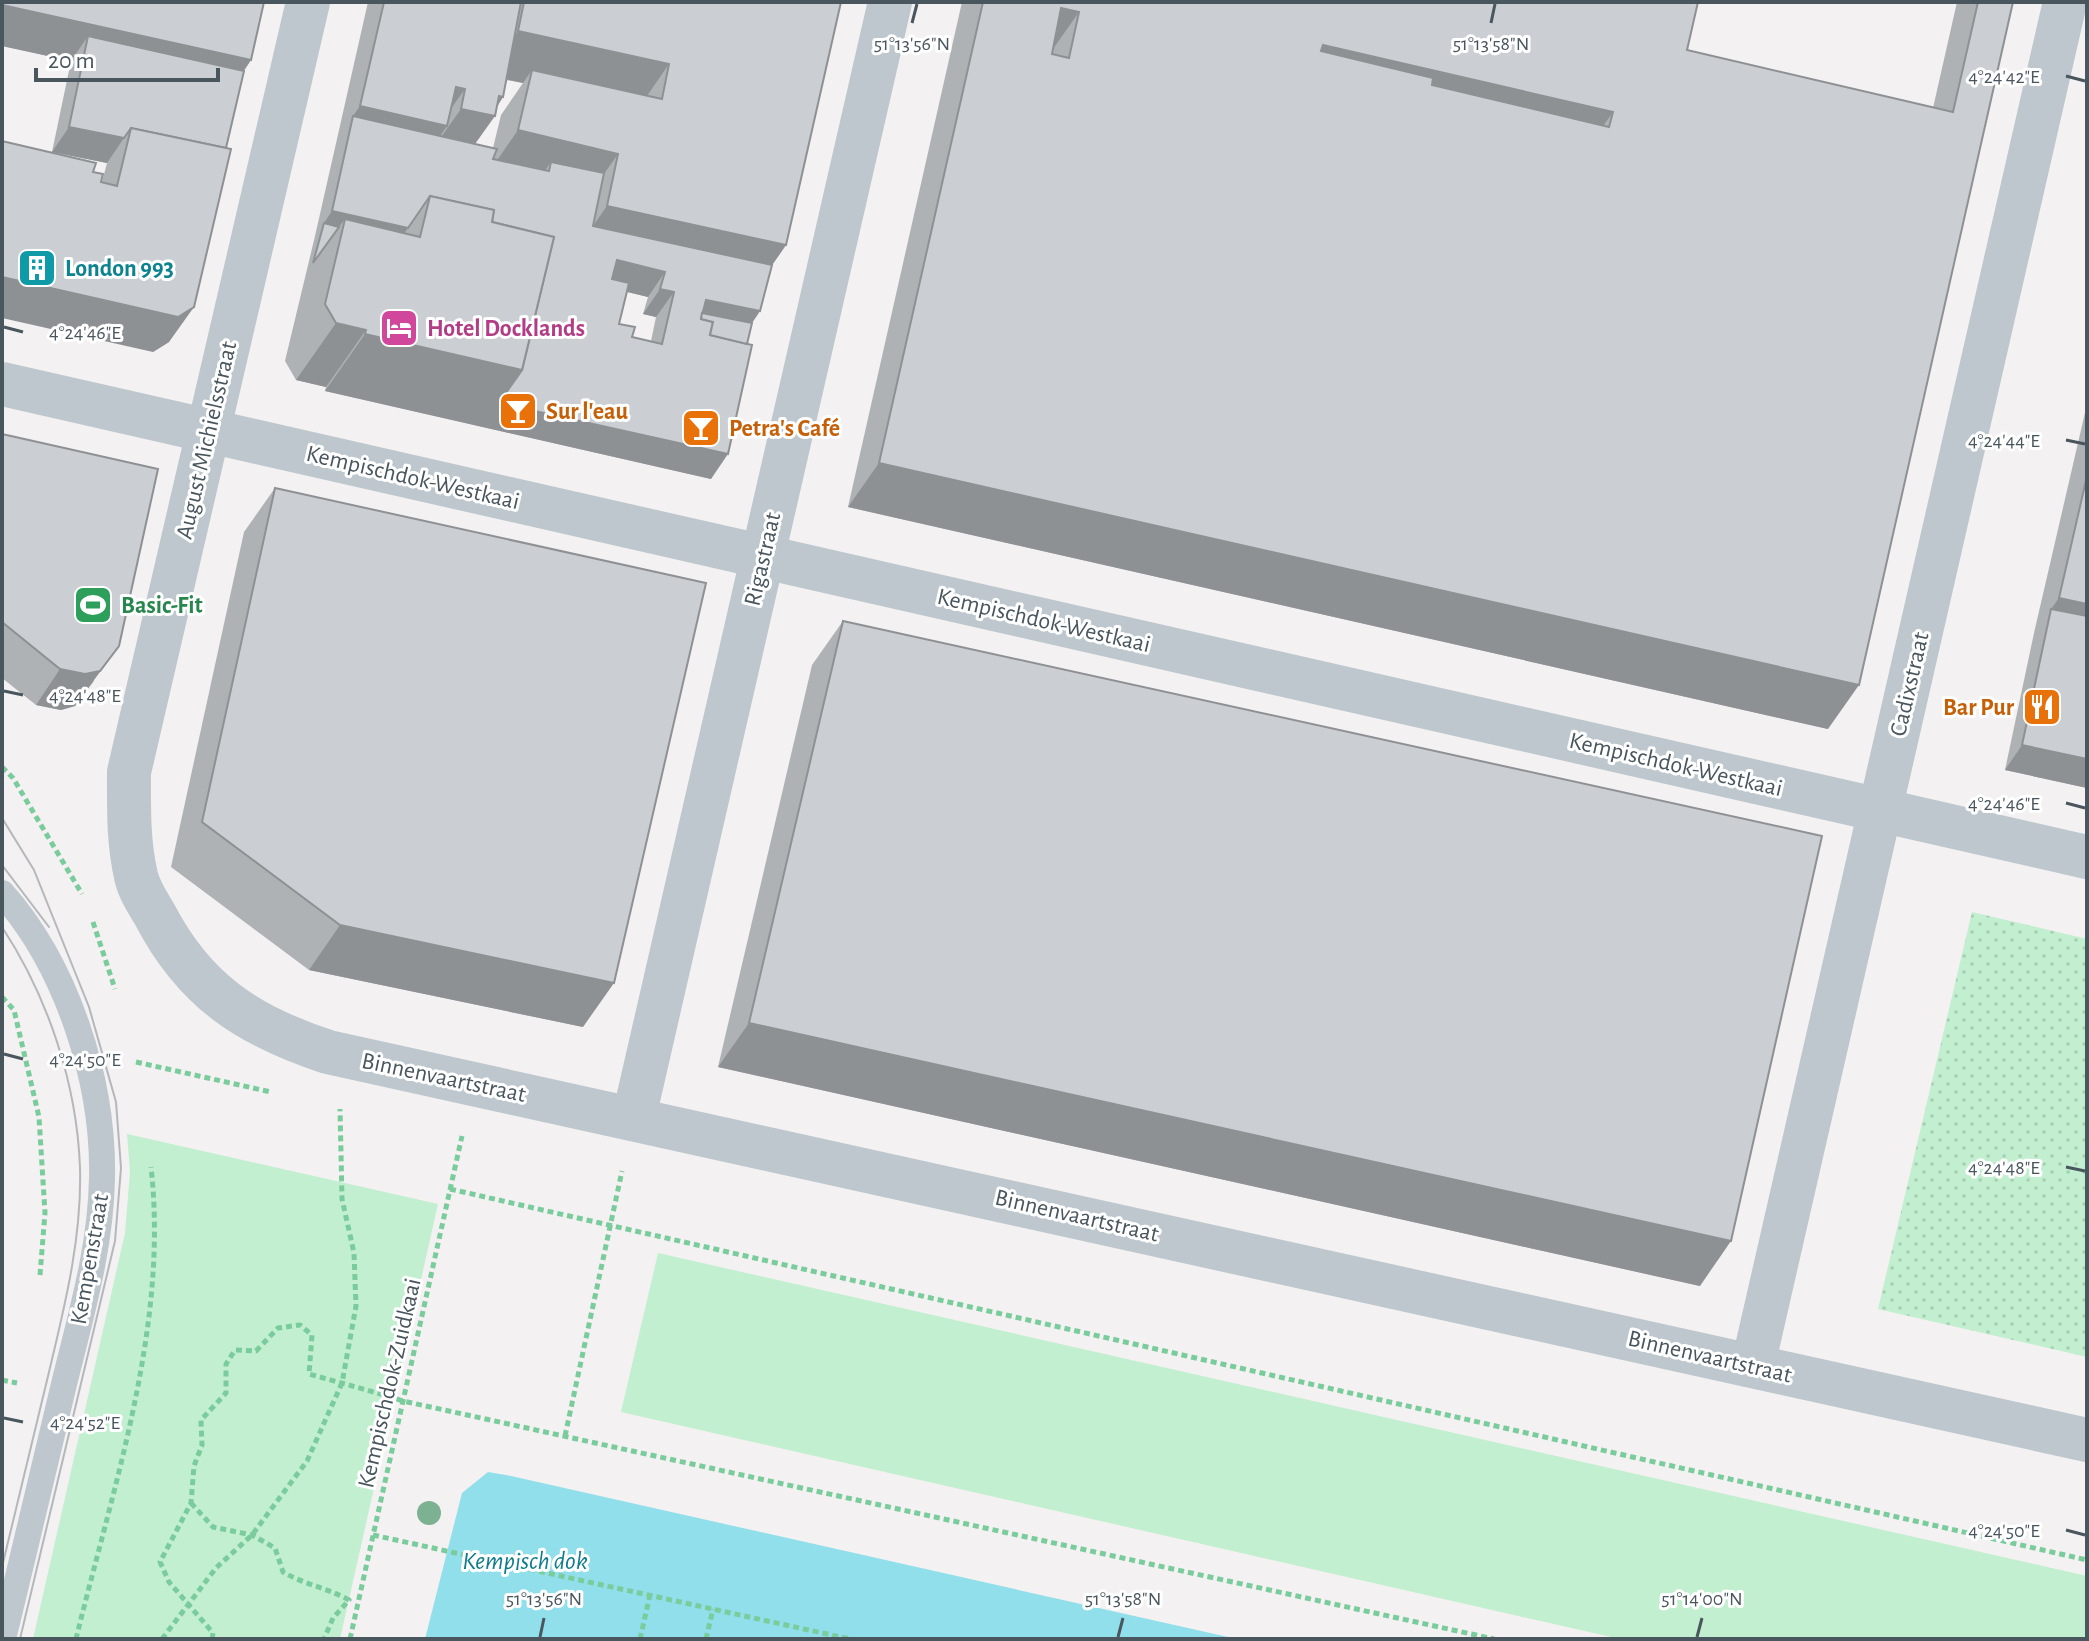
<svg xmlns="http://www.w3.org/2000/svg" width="2089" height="1641" viewBox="0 0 2089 1641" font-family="'Alegreya Sans',sans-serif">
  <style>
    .green { fill: #c2efcf }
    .garden { fill: url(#garden-dots) }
    .water { fill: #91dfea }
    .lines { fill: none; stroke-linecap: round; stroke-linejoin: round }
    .path { stroke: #7bcc9d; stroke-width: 5; stroke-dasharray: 6 4; stroke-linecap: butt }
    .service { stroke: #bdc7cd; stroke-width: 26 }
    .minor { stroke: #bdc7cd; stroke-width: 44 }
    .tram { stroke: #b4b7bb; stroke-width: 2 }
    .tree { fill: #7cb292 }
    .wall { fill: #afb2b5; fill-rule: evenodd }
    .shaded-wall { fill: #8e9194 }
    .building { fill: #cbcfd3; stroke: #8e9194; stroke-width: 2; fill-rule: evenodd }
    .ticks { fill: none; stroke: #49565e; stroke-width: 3 }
    .labels { text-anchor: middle; stroke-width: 6; stroke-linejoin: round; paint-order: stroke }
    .culture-label { font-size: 24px; font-weight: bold; fill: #0d838f; stroke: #fff; text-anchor: start }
    .hotel-label { font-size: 24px; font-weight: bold; fill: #b23c85; stroke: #fff; text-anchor: start }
    .food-label { font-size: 24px; font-weight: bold; fill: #c56008; stroke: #fff; text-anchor: start }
    .street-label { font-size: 24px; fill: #49565e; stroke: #fff }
    .leisure-label { font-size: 24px; font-weight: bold; fill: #27864d; stroke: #fff; text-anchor: start }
    .water-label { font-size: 26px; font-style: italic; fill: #117c8b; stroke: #fff }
    .ticks-label { font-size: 20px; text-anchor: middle; fill: #49565e; stroke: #fff; stroke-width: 6; stroke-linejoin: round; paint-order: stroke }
  </style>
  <defs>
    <pattern id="garden-dots" width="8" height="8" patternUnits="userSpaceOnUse" patternTransform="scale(2)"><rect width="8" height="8" fill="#c2efcf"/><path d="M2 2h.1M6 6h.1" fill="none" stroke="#a8cfb4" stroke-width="1.8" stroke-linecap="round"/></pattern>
  </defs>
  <rect width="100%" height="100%" fill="#f3f1f1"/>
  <!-- green -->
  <g class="green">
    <path d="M127,1134L438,1204L340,1639H33L125,1233L130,1172Z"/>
    <path d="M658,1253L2087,1576V1639H1620L621,1412Z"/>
  </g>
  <!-- garden -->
  <path class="garden" d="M1972,912L2087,939V1357L1878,1309Z"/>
  <!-- water -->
  <path class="water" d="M488,1472L511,1476L1237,1639H425L462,1493Z"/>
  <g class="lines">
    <!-- path -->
    <g class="path">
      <path d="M2,767L13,778L82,894"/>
      <path d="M93,922L115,989"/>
      <path d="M2,997L14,1010L39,1117L45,1213L40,1275"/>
      <path d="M136,1062L271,1092"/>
      <path d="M450,1189L2087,1560"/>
      <path d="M2,1380L17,1383"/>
      <path d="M565,1436L622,1171"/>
      <path d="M191,1503L213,1527L252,1535L275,1548L283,1572C305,1585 328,1588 349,1600L333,1618L324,1639"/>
      <path d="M373,1535L850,1639"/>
      <path d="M76,1639C113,1487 169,1325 151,1167"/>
      <path d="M162,1639L216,1568L252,1535L307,1461L342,1383L356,1306L354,1253L342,1199L340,1109"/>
      <path d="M212,1639L213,1633L169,1582L160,1562L191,1503L194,1466L202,1445L201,1420L226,1393V1364L235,1350L256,1351L278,1328L300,1325L312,1335L309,1374C341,1383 372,1391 403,1401L1494,1639"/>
      <path d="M350,1639L462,1136"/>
      <path d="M640,1639L650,1595"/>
      <path d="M706,1639L713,1609"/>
    </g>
    <!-- service -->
    <path class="service" d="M2,893C67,966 104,1081 102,1178C101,1247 81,1315 65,1380C44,1467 24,1553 3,1639"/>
    <!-- minor -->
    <g class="minor">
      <path d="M308,2L129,772C129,808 128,841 136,876C139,890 148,903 155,915C195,992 249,1026 328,1052L2087,1440"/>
      <path d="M2,384L2087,857"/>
      <path d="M634,1117L890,2"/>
      <path d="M1753,1365L2065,2"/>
    </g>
    <!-- tram -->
    <g class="tram">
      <path d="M2,818L34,870L89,1007L116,1102L121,1168L115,1241L20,1639"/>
      <path d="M2,865L49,927"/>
      <path d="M2,927C48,997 77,1084 80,1168C82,1237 65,1305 49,1372C33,1437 18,1502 2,1567"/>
    </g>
  </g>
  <!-- trees -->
  <circle class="tree" cx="429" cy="1513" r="12"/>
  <!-- wall -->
  <g class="wall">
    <path d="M2,2L251,60L244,71L169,342L153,352L93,172L102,182L107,163L52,152L71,61L2,46Z"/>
    <path d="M368,2H841L786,245L772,265L760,311L752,323L711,479L325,391L326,387L296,380L285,361L315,236ZM506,80L523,83L501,115L493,148L475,144L503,97ZM627,292L648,297L643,314L656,317L651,341L632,337L619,324Z"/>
    <path d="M962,2H1698L1687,50L1933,108L1957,2H2013L1828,729L848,507Z"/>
    <path d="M2087,404V788L2005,770L2034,633Z"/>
    <path d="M2,434L94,681L75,706L61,710L36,705L2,678Z"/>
    <path d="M275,488L583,1027L309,970L171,867L244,532Z"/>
    <path d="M843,621L1700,1286L718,1067L812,665Z"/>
  </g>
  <!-- shaded-wall -->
  <g class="shaded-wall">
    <path d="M2,5L251,60L226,96L88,36L71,61L2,46Z"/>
    <path d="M1061,8L1079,12L1048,56Z"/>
    <path d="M518,31L669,64L638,109L532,70L523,83L487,75Z"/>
    <path d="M1323,45L1613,112L1582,156L1292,90Z"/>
    <path d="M456,87L465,89L440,124L447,126L423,161L353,116L360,106Z"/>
    <path d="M499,96L503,97L491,115L495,116L470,151L436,144L461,109Z"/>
    <path d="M69,127L124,138L107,163L52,152Z"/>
    <path d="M518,130L618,154L587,198L551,162L534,186L487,175Z"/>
    <path d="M607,206L786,245L755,290L576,250Z"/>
    <path d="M332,211L408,228L390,253L345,219L330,239L324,223Z"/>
    <path d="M617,260L665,272L648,297L599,285Z"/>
    <path d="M2,277L194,307L169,342L153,352L2,318Z"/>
    <path d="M660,289L674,292L656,317L643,314Z"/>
    <path d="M706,300L760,311L743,336L694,326Z"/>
    <path d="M336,323L366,330L326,387L296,380Z"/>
    <path d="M365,334L522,370L728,454L711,479L325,391Z"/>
    <path d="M879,463L1859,685L1828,729L848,507Z"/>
    <path d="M2059,598L2087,604V645L2051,609Z"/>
    <path d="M119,646L75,706L61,710L36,705L60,669Z"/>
    <path d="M2022,745L2087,759V788L2005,770Z"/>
    <path d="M340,925L614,983L583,1027L309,970Z"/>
    <path d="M749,1023L1731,1241L1700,1286L718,1067Z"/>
  </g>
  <!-- building -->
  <g class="building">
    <path d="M2,2H264L251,60L2,5Z"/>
    <path d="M384,2H521L503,97L499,96L495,116L461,109L465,89L456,87L447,126L360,106Z"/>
    <path d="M524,2H841L786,245L607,206L618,154L518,130L532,70L662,99L669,64L518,31Z"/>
    <path d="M983,2H1698L1687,50L1953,112L1978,2H2013L1859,685L879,463ZM1061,8L1079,12L1069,58L1052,54ZM1323,45L1613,112L1609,127L1432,85L1433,78L1321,51Z"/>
    <path d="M88,36L244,71L226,148L131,128L124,138L69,127Z"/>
    <path d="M353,116L497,149L493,159L549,171L551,162L604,173L593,226L772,265L760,311L706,300L701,319L713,322L710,335L752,345L728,454L499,403L522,370L554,237L492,222L494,210L430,196L408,228L332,211ZM617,260L665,272L660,289L674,292L662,344L632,337L635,327L619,324L629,283L612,279Z"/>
    <path d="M131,128L231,149L194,307L178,317L2,277V141L96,163L93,172L103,174L101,182L117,186Z"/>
    <path d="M430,196L494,210L492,222L554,237L522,370L365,334L366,330L336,323L325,304L345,219L420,237Z"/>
    <path d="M324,223L339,227L313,263Z"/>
    <path d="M702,313L752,323L747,344L710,335L713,322L701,319Z"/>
    <path d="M2,434L158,469L119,646L100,671L85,674L60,669L2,622Z"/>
    <path d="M2087,476V604L2059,598Z"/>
    <path d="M275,488L706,583L614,983L340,925L202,822Z"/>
    <path d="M2051,609L2087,616V759L2022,745Z"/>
    <path d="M843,621L1822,836L1731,1241L749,1023Z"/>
  </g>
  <!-- ticks -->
  <path class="ticks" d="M912,23L917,4M1491,23L1495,4M2066,76L2085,81M4,327L23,332M2066,440L2085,444M4,691L23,695M2066,803L2085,808M4,1054L23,1059M2066,1167L2085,1171M4,1418L23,1422M2066,1530L2085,1535M540,1637L544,1618M1118,1637L1123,1618M1697,1637L1702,1618"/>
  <!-- icons -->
  <defs>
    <g id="building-square" transform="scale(2)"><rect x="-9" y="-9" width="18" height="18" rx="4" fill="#0f9aa8" stroke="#fff"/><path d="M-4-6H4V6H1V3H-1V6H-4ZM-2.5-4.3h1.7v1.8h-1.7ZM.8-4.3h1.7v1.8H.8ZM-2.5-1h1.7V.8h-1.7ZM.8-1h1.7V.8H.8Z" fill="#fff"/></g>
    <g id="hotel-square" transform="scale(2)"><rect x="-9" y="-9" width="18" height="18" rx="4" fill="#d1479c" stroke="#fff"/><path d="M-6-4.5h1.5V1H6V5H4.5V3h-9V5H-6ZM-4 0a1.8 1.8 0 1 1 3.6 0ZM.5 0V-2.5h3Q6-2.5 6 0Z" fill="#fff"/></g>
    <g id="bar-square" transform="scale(2)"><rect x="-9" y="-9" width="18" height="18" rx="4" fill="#e8710a" stroke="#fff"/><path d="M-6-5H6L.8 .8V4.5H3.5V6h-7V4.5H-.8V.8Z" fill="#fff"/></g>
    <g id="stadium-square" transform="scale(2)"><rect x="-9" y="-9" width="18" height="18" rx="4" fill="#2e9e5b" stroke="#fff"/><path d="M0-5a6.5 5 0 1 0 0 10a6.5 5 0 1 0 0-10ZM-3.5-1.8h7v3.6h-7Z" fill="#fff"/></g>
    <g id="restaurant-square" transform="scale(2)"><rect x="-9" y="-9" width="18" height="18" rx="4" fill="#e8710a" stroke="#fff"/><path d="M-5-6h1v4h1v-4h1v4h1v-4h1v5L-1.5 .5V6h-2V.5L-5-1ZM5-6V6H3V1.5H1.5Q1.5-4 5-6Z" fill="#fff"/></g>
  </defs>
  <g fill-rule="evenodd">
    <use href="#building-square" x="37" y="268"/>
    <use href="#hotel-square" x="399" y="328"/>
    <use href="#bar-square" x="518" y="411"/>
    <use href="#bar-square" x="701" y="428"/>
    <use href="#stadium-square" x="93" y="605"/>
    <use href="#restaurant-square" x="2042" y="707"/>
  </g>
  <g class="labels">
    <!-- culture labels -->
    <g class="culture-label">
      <text x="65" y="276">London 993</text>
    </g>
    <!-- hotel labels -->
    <g class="hotel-label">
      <text x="427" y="336">Hotel Docklands</text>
    </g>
    <!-- food labels -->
    <g class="food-label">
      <text x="546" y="419">Sur l'eau</text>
      <text x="729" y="436">Petra's Café</text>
      <text x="2014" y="715" text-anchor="end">Bar Pur</text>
    </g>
    <!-- street labels -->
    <g class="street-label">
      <text transform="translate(206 440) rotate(-77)" y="8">August Michielsstraat</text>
      <text transform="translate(413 477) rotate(13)" y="8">Kempischdok-Westkaai</text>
      <text transform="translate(762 559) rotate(-77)" y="8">Rigastraat</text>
      <text transform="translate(1044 620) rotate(13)" y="8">Kempischdok-Westkaai</text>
      <text transform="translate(1909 684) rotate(-77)" y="8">Cadixstraat</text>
      <text transform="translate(1676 764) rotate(13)" y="8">Kempischdok-Westkaai</text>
      <text transform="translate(444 1077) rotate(12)" y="8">Binnenvaartstraat</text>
      <text transform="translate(1077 1215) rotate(13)" y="8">Binnenvaartstraat</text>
      <text transform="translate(89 1259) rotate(-80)" y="8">Kempenstraat</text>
      <text transform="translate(1710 1356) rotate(13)" y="8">Binnenvaartstraat</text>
      <text transform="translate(389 1383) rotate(-77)" y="8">Kempischdok-Zuidkaai</text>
    </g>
    <!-- leisure labels -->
    <g class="leisure-label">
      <text x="121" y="613">Basic-Fit</text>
    </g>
    <!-- water labels -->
    <g class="water-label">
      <text x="525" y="1569">Kempisch dok</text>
    </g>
  </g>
  <g class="ticks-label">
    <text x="912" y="50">51°13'56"N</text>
    <text x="1491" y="50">51°13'58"N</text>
    <text x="2004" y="83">4°24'42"E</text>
    <text x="85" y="339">4°24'46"E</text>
    <text x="2004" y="447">4°24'44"E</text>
    <text x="85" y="702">4°24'48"E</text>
    <text x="2004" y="810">4°24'46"E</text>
    <text x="85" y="1066">4°24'50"E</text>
    <text x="2004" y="1174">4°24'48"E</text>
    <text x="85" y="1429">4°24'52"E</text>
    <text x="2004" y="1537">4°24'50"E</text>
    <text x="544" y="1605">51°13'56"N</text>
    <text x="1123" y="1605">51°13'58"N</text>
    <text x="1702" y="1605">51°14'00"N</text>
  </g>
  <!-- border -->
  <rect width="2089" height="1641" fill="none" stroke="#49565e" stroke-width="8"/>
  <!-- scale -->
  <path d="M36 68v12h182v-12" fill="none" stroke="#49565e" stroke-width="4"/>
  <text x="48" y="68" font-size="24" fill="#49565e" stroke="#ffffff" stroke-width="6" paint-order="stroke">20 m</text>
</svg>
